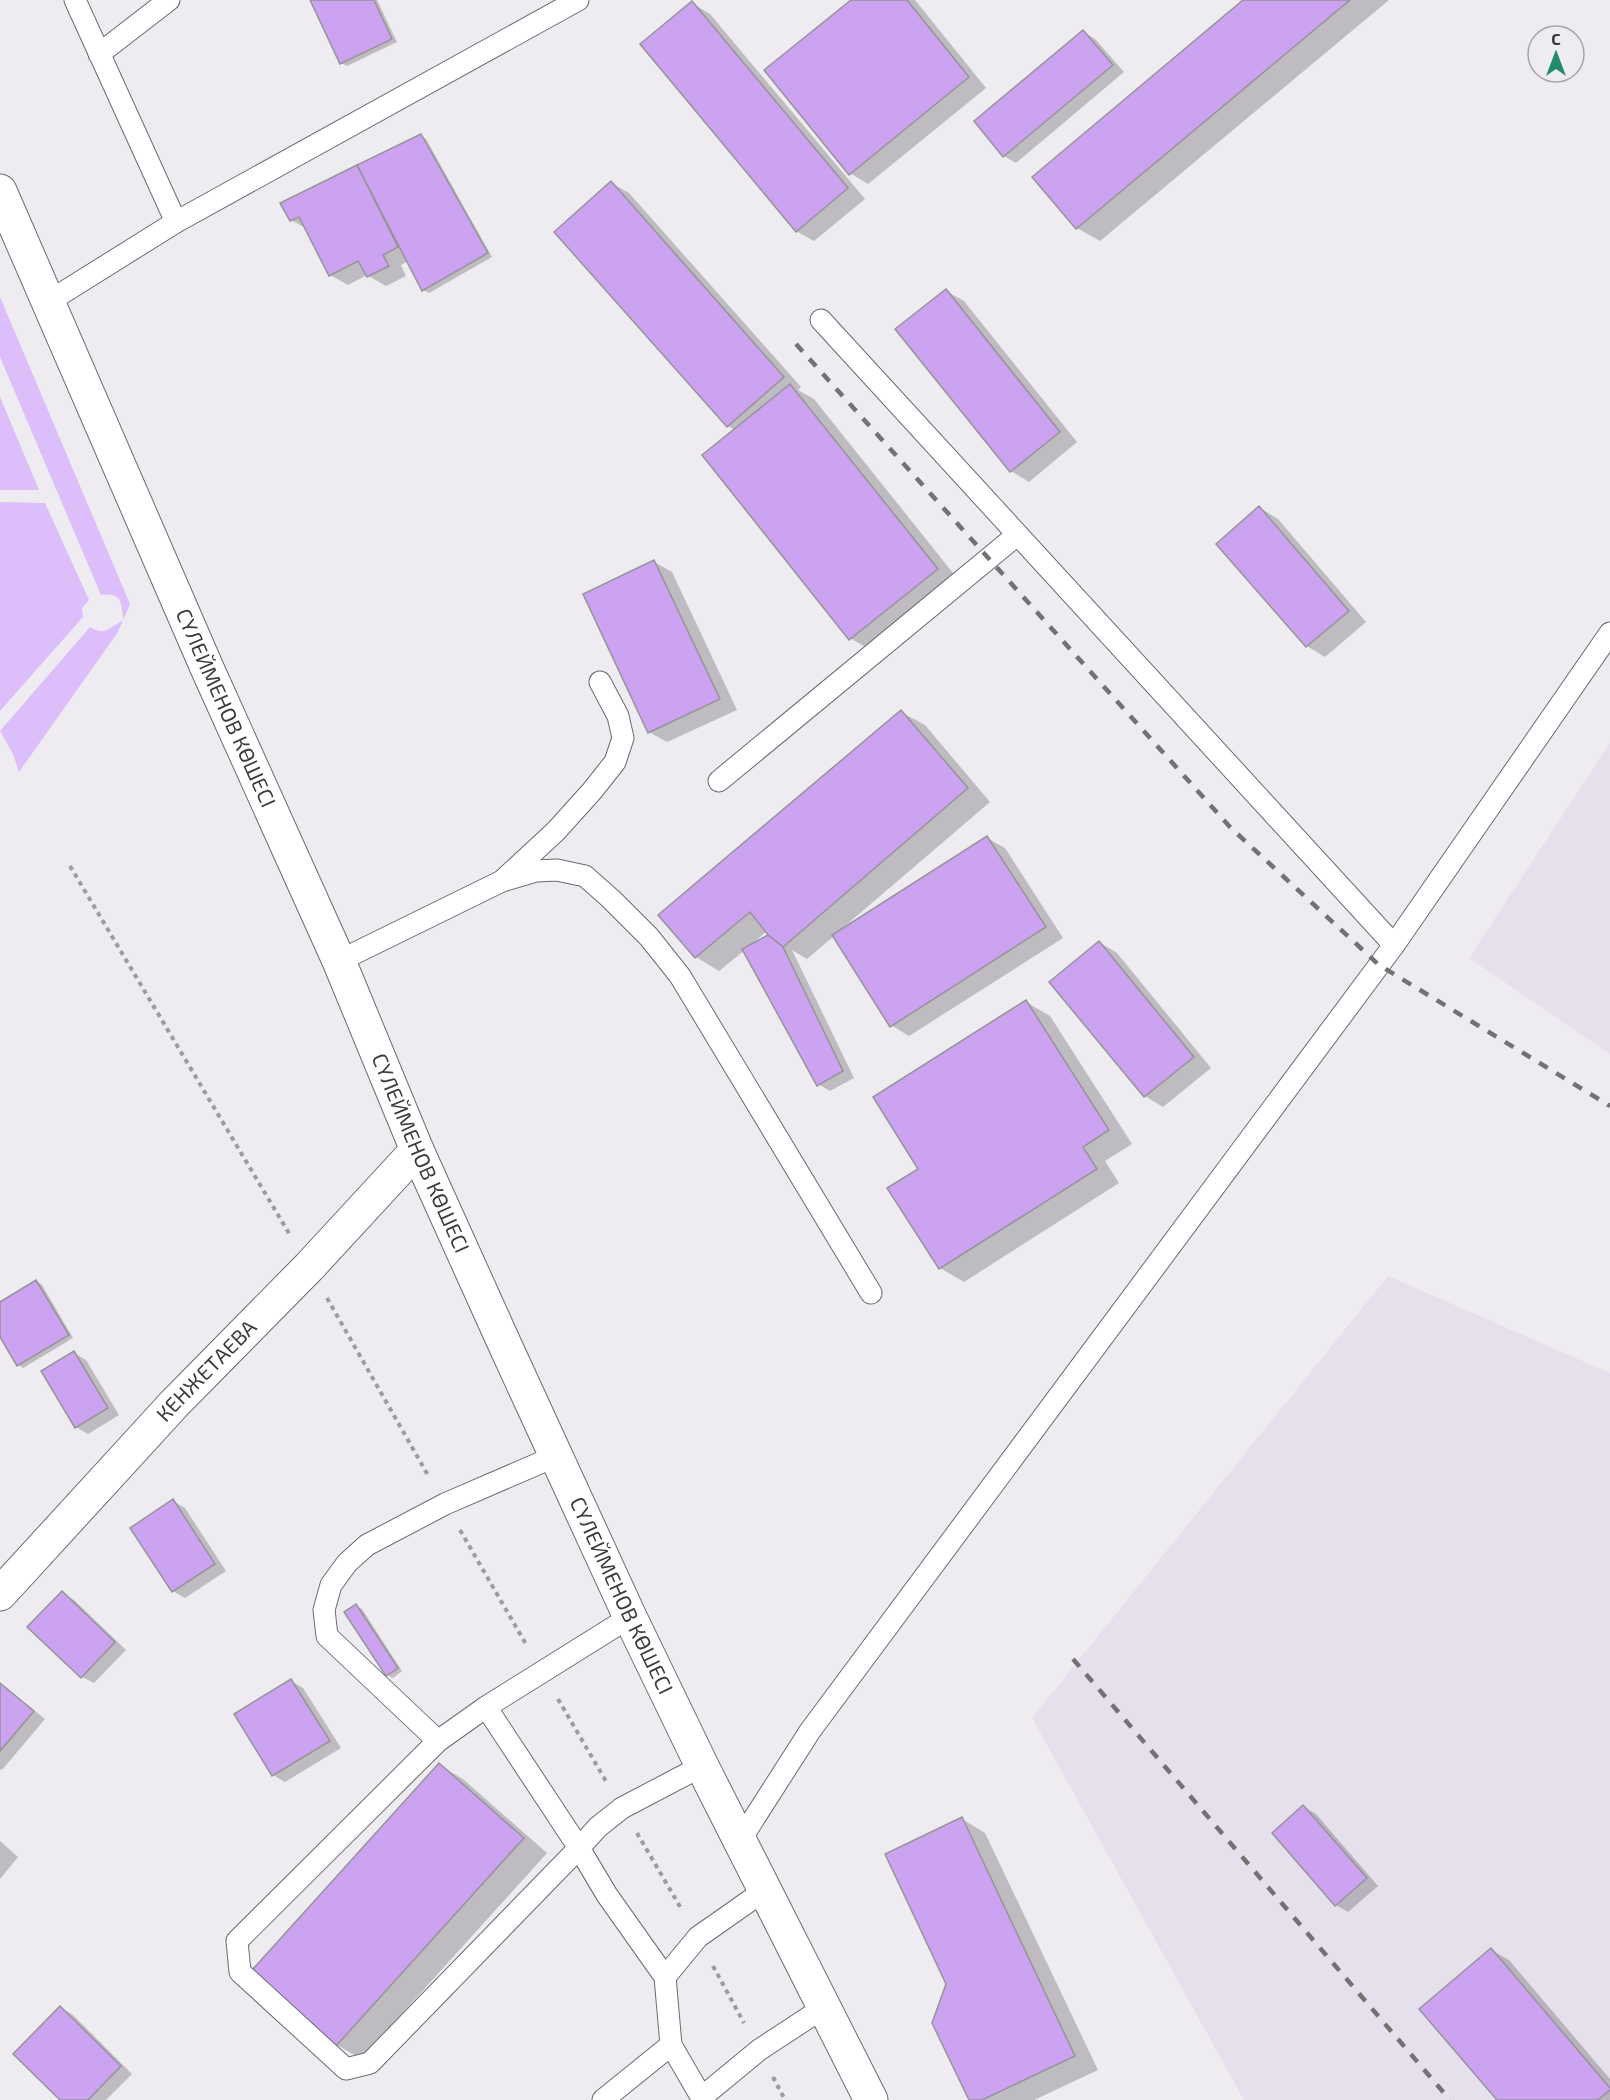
<svg xmlns="http://www.w3.org/2000/svg" width="1610" height="2100" viewBox="0 0 1610 2100" font-family="'Exo 2',sans-serif">
  <style>
    .built { fill: #e6e0ed }
    .green { fill: #dcbffa }
    .shadow { fill: #0003; fill-rule: evenodd }
    .building { fill: #cba3f1; stroke: #969399; stroke-width: 1.5 }
    .lines { fill: none; stroke-linecap: round; stroke-linejoin: round }
    .service-casing { stroke: #6d6a70; stroke-width: 23 }
    .minor-casing { stroke: #6d6a70; stroke-width: 35 }
    .tertiary-casing { stroke: #6d6a70; stroke-width: 35 }
    .path { stroke: #9d9ba0; stroke-width: 4; stroke-dasharray: 4.5 4.5; stroke-linecap: butt }
    .service { stroke: #fff; stroke-width: 21 }
    .minor { stroke: #fff; stroke-width: 33 }
    .tertiary { stroke: #fff; stroke-width: 33 }
    .rail { stroke: #737174; stroke-width: 4.5; stroke-dasharray: 10 10; stroke-linecap: butt }
    .labels { text-anchor: middle; stroke-width: 6; stroke-linejoin: round; paint-order: stroke }
    .street-label { font-size: 21px; fill: #3c3b3d; stroke: #eeebf1 }
  </style>
  <rect width="100%" height="100%" fill="#eeebf1"/>
  <!-- built -->
  <g class="built">
    <path d="M1610,743V1054L1469,958Z"/>
    <path d="M1388,1276L1610,1373V2100H1244L1032,1718Z"/>
  </g>
  <!-- green -->
  <g class="green">
    <path d="M0,297L130,604L118,632L19,772L13,754L0,731L90,627C105,637 111,626 124,620C120,606 125,592 101,595L0,357Z"/>
    <path d="M0,397L39,490H0Z"/>
    <path d="M0,502L45,503L89,600L82,608L83,617L0,711Z"/>
  </g>
  <!-- shadow -->
  <g class="shadow">
    <path d="M312,0H377L397,42L347,66L341,63Z"/>
    <path d="M853,0H915L986,88L868,184L850,173Z"/>
    <path d="M1246,0H1389L1100,241L1077,228Z"/>
    <path d="M692,3L710,14L865,199L814,241L796,231Z"/>
    <path d="M1084,32L1095,39L1124,72L1016,163L1004,156Z"/>
    <path d="M421,136L426,139L492,257L429,293L423,290L408,261L401,265L406,276L386,286L367,275L348,285L330,275L307,229L291,220L283,204Z"/>
    <path d="M611,183L629,193L801,387L798,390L814,399L961,583L874,652L850,638L735,430L728,426Z"/>
    <path d="M946,291L964,301L1077,442L1029,482L1011,471Z"/>
    <path d="M1260,508L1278,519L1366,622L1325,657L1307,646Z"/>
    <path d="M654,562L672,572L737,710L667,742L649,732Z"/>
    <path d="M901,712L925,725L990,802L845,926L846,928L987,838L1005,848L1063,938L909,1036L891,1025L834,936L807,959L792,950L854,1078L830,1091L818,1084L745,950L719,971L696,957ZM767,931L771,935L752,944Z"/>
    <path d="M1099,942L1117,953L1211,1068L1163,1107L1145,1096Z"/>
    <path d="M1026,1002L1050,1016L1132,1144L1105,1161L1119,1183L964,1282L940,1268L920,1169Z"/>
    <path d="M36,1281L42,1285L73,1338L23,1368L18,1364L0,1334V1303Z"/>
    <path d="M74,1353L86,1360L119,1415L88,1434L76,1427Z"/>
    <path d="M173,1501L185,1508L226,1571L185,1598L173,1591Z"/>
    <path d="M62,1593L74,1600L126,1650L94,1683L82,1677Z"/>
    <path d="M356,1606L362,1609L402,1671L393,1678L387,1675Z"/>
    <path d="M291,1681L303,1688L341,1748L285,1782L273,1775Z"/>
    <path d="M0,1683L45,1719L2,1770L0,1769Z"/>
    <path d="M439,1765L463,1779L547,1853L361,2059L337,2045L254,1970Z"/>
    <path d="M1304,1807L1316,1814L1378,1886L1348,1912L1336,1905Z"/>
    <path d="M962,1819L985,1833L1098,2070L1034,2100H970L948,1984Z"/>
    <path d="M0,1841L18,1857L0,1879Z"/>
    <path d="M1491,1950L1509,1960L1610,2079V2100H1499Z"/>
    <path d="M61,2008L73,2015L132,2074L106,2100H63Z"/>
  </g>
  <!-- building -->
  <g class="building">
    <path d="M310,0H374L392,39L340,64Z"/>
    <path d="M851,0H907L969,77L849,175L764,70Z"/>
    <path d="M1243,0H1350L1076,229L1032,177Z"/>
    <path d="M692,1L848,188L796,232L640,44Z"/>
    <path d="M1083,30L1113,65L1003,157L974,121Z"/>
    <path d="M421,134L488,253L422,291L357,165Z"/>
    <path d="M357,165L398,247L383,255L389,266L367,277L358,261L329,276L299,217L290,221L280,203Z"/>
    <path d="M611,181L784,377L727,427L554,232Z"/>
    <path d="M946,289L1060,432L1010,472L895,329Z"/>
    <path d="M790,384L938,569L849,640L702,455Z"/>
    <path d="M1259,506L1349,611L1306,647L1216,544Z"/>
    <path d="M654,560L720,699L648,733L583,594Z"/>
    <path d="M901,710L968,788L783,947L768,935L750,912L695,958L658,915Z"/>
    <path d="M987,836L1046,927L890,1027L832,935Z"/>
    <path d="M768,935L783,947L843,1071L817,1086L742,949Z"/>
    <path d="M1099,941L1194,1057L1144,1097L1049,982Z"/>
    <path d="M1026,1000L1109,1130L1083,1147L1097,1169L939,1269L887,1188L918,1169L873,1097Z"/>
    <path d="M36,1280L69,1335L17,1366L0,1337V1302Z"/>
    <path d="M74,1351L108,1408L75,1428L41,1371Z"/>
    <path d="M173,1499L215,1564L172,1592L130,1528Z"/>
    <path d="M62,1591L115,1642L81,1678L27,1627Z"/>
    <path d="M356,1604L398,1668L386,1676L344,1612Z"/>
    <path d="M291,1679L330,1741L272,1776L234,1714Z"/>
    <path d="M0,1683L34,1711L0,1751Z"/>
    <path d="M439,1763L524,1838L336,2046L252,1970Z"/>
    <path d="M1303,1805L1367,1878L1335,1906L1272,1833Z"/>
    <path d="M962,1817L1075,2056L982,2100H969L932,2023L946,1984L885,1854Z"/>
    <path d="M1491,1948L1610,2088V2090L1598,2100H1497L1419,2009Z"/>
    <path d="M60,2006L121,2066L88,2100H60L13,2054Z"/>
  </g>
  <g class="lines">
    <!-- service casing -->
    <g class="service-casing">
      <g id="service">
        <path d="M75,0L176,222"/>
        <path d="M99,54L169,0"/>
        <path d="M48,302L176,222L578,0"/>
        <path d="M821,320L1394,945"/>
        <path d="M719,781L1017,535"/>
        <path d="M502,881L536,871L557,870L585,876L611,899L649,937L680,976L871,1293"/>
        <path d="M339,961L502,881L556,831L592,791L615,762L623,738L618,716L600,682"/>
        <path d="M486,1707L579,1848L370,2063L346,2069L240,1972L237,1941L438,1741L327,1636L324,1610L331,1585L347,1563L367,1545L445,1504L556,1456"/>
        <path d="M438,1741L486,1707L630,1617"/>
        <path d="M702,1766L622,1808L598,1827L579,1848L607,1895L665,1977L671,2045L703,2100"/>
        <path d="M739,1842L810,1731L1394,945L1610,633"/>
        <path d="M665,1977L698,1937L765,1890"/>
        <path d="M702,2097L759,2050L823,2008"/>
        <path d="M603,2100L671,2045"/>
      </g>
    </g>
    <!-- minor casing -->
    <g class="minor-casing">
      <g id="minor">
        <path id="s1" d="M0,1594L174,1404L309,1267L417,1150"/>
      </g>
    </g>
    <!-- tertiary casing -->
    <g class="tertiary-casing">
      <g id="tertiary">
        <path id="s2" d="M0,191L207,668L339,961L417,1150L505,1345L630,1617L702,1766L871,2100"/>
      </g>
    </g>
    <!-- path -->
    <g class="path">
      <path d="M70,866L290,1235"/>
      <path d="M327,1298L429,1477"/>
      <path d="M460,1530L527,1646"/>
      <path d="M558,1699L607,1783"/>
      <path d="M637,1833L682,1910"/>
      <path d="M713,1966L744,2023"/>
      <path d="M773,2077L785,2100"/>
    </g>
    <!-- service -->
    <use href="#service" class="service"/>
    <!-- minor -->
    <use href="#minor" class="minor"/>
    <!-- tertiary -->
    <use href="#tertiary" class="tertiary"/>
    <!-- rail -->
    <g class="rail">
      <path d="M796,344L1230,827L1379,965L1610,1106"/>
      <path d="M1073,1659L1450,2100"/>
    </g>
  </g>
  <g class="labels">
    <!-- street labels -->
    <g class="street-label">
      <text dy="7" stroke="none"><textPath href="#s2" startOffset="564">СҮЛЕЙМЕНОВ КӨШЕСІ</textPath></text>
      <text dy="7" stroke="none"><textPath href="#s2" startOffset="1050">СҮЛЕЙМЕНОВ КӨШЕСІ</textPath></text>
      <text dy="7" stroke="none"><textPath href="#s1" startOffset="304">КЕНЖЕТАЕВА</textPath></text>
      <text dy="7" stroke="none"><textPath href="#s2" startOffset="1536">СҮЛЕЙМЕНОВ КӨШЕСІ</textPath></text>
    </g>
  </g>
  <!-- north arrow -->
  <g transform="translate(1556 54)"><circle r="28" fill="#eeebf1" stroke="#a7a5a9" stroke-width="1.5"/>
  <path d="M0-4.5L10 22L0 15L-10 22Z" fill="#218c6a"/>
  <text y="-9" font-size="16" font-weight="bold" text-anchor="middle" fill="#3c3b3d">С</text>
  </g>
</svg>
